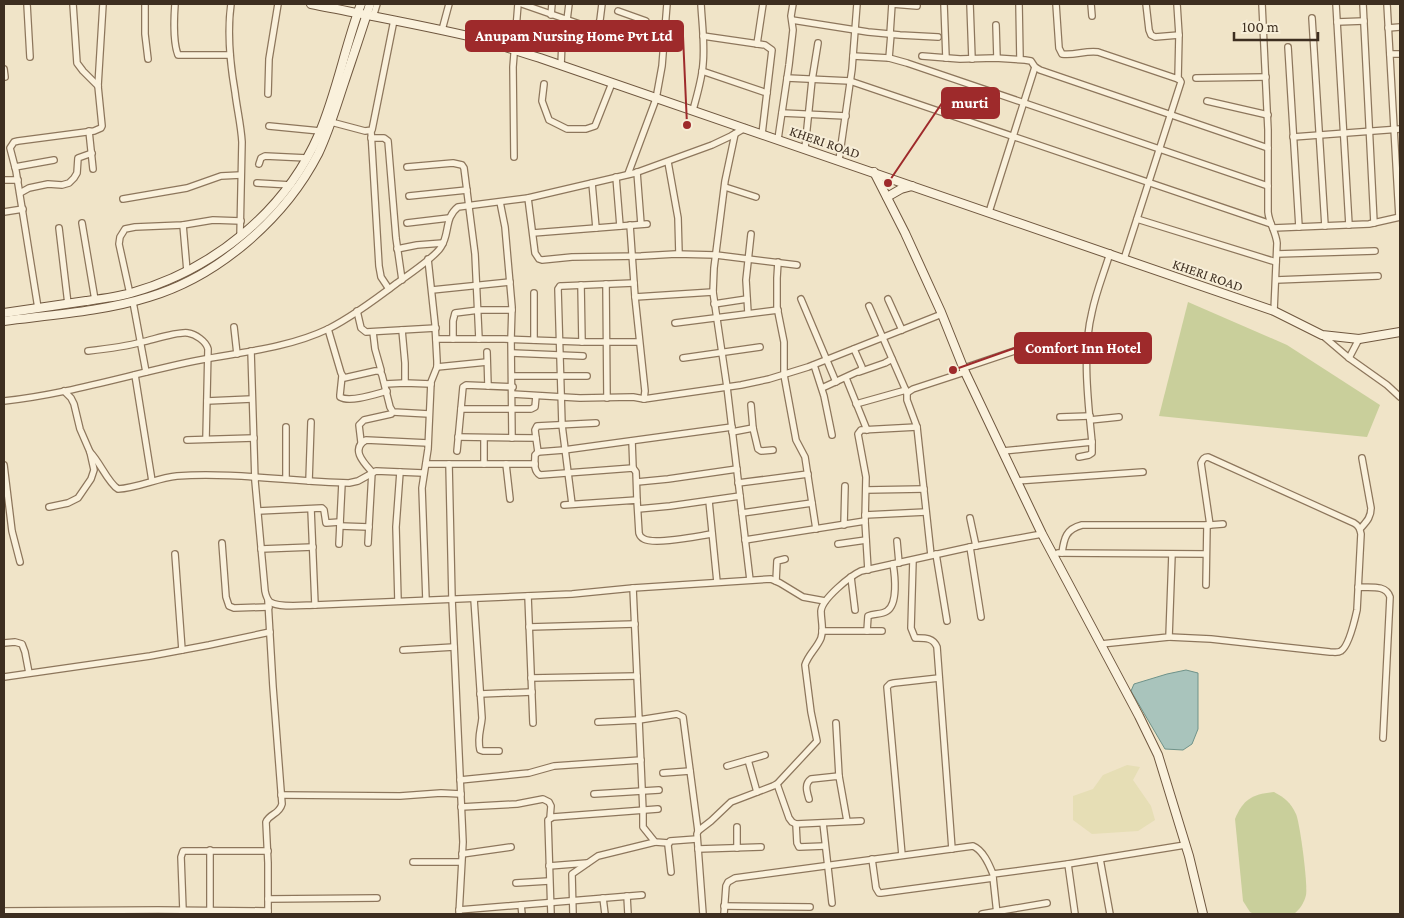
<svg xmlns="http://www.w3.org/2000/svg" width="1404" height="918" viewBox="0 0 1404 918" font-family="'Crimson Pro',serif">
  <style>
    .farmland { fill: #e6deb5 }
    .green { fill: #c9cf9b }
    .water { fill: #a9c4bc; stroke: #6f938a }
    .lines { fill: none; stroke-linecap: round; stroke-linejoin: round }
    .street-casing { stroke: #8d765c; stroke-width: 8 }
    .secondary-casing { stroke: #6f573f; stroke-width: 10 }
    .street { stroke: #faf1dc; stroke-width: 5.5 }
    .secondary { stroke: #faf1dc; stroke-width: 8 }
    .labels { text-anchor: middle; stroke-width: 4; stroke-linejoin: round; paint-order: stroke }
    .street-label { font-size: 14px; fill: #3d2e20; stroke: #f7eed8 }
    .leader { fill: none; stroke: #9e2a2b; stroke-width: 2 }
    .callout-dot { fill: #9e2a2b; stroke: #f7eed8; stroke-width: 2 }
    .callout { fill: #9e2a2b; stroke: #9e2a2b; stroke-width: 2 }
    .callout-label { font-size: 15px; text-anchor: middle; font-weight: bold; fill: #fff }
  </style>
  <rect width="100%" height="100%" fill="#f0e4c8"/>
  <!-- farmland -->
  <path class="farmland" d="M1127,765L1140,767L1133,780L1151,806L1155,820L1138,831L1092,834L1073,820V796L1093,789L1103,775Z"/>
  <!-- green -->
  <g class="green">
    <path d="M1188,302L1287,345L1380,405L1367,437L1159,416Z"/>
    <path d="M1274,792C1285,798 1290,802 1296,814C1300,823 1308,885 1306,895C1304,903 1300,909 1294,914H1254L1250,912L1243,901L1235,819C1243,799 1253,794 1274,792Z"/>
  </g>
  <!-- water -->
  <path class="water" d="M1186,670L1198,673V729L1192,744L1183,750L1165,749L1131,691L1134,684L1167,674Z"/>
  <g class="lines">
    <!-- street casing -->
    <g class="street-casing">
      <g id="street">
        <path d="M27,4L30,57"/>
        <path d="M73,4L77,63L83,71L98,86"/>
        <path d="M145,4V34L148,59"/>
        <path d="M175,4C174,18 173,42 178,55H230"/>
        <path d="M231,4C227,33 230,63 235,92C237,109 241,125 242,142L240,237"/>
        <path d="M522,4L594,29L597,28L600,20L602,4"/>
        <path d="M892,4L917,6"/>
        <path d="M944,4L946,58"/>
        <path d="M970,4L972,59"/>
        <path d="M1019,4L1020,59"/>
        <path d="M1056,4L1059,48L1062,54C1074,56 1086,50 1098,52L1178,79L1179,35L1177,4"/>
        <path d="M1091,4L1092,16"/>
        <path d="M1146,4L1149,30L1151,35L1155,37L1179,35"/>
        <path d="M1262,4L1268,130V212C1269,223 1276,232 1277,243L1274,311"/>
        <path d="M1336,4L1349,225"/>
        <path d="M1363,4L1374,223"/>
        <path d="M1387,4L1399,217"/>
        <path d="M618,11L646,21V23L641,39"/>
        <path d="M551,15L552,4"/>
        <path d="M373,17L377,4"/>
        <path d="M1312,18L1325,226"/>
        <path d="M567,20L569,4"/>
        <path d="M792,20L868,32L900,35L938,37"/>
        <path d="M1337,22L1364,21"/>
        <path d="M996,25L997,58"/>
        <path d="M1388,28L1400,27"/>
        <path d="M442,30L449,4"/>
        <path d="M619,32L664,47"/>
        <path d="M890,34L892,4"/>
        <path d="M703,36L765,45L772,50L762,134"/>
        <path d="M757,44L763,4"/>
        <path d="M1288,47L1299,227"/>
        <path d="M1390,54H1400"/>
        <path d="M853,56L889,58L907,63L1268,186"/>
        <path d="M922,56L960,59L995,58L1025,60L1031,61L1035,67L1040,70L1268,148"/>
        <path d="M889,58L891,34"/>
        <path d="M561,65L563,19"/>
        <path d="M4,69L5,77"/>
        <path d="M702,71L767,93"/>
        <path d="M787,78L850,81L1271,224"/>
        <path d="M1196,78L1266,77"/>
        <path d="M544,84L542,101L549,120L567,129H586L595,126L612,83"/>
        <path d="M268,94L269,59L278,4"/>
        <path d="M1207,101L1268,115"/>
        <path d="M693,110C697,95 702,79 703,64C705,44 702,24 701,4"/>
        <path d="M782,113L846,116"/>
        <path d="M331,122L365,131L372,130L394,20"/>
        <path d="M269,126L320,131"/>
        <path d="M89,131L93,169"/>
        <path d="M371,131L379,266L381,277L389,289"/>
        <path d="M735,134L725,181L714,268L713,292L727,387L750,580"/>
        <path d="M1293,137L1400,129"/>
        <path d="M371,138H384L388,141L396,238L402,280"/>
        <path d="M778,139L789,65L793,30L791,16L793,4"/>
        <path d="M805,148L812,80L818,43"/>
        <path d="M514,157L513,67L518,4"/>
        <path d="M839,160L852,69L857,4"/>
        <path d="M668,162L678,218L679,254"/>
        <path d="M259,164L261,158L265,156L307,158"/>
        <path d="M15,167L54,160"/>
        <path d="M407,167L453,163L462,165L464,168L475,254L479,339"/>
        <path d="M637,172L641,224"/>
        <path d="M628,174L656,99L662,66L667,4"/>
        <path d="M616,177L620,226"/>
        <path d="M4,180H18"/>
        <path d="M257,183L291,185"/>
        <path d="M592,183L596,228"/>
        <path d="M725,187L756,197"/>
        <path d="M20,193L29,188L48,184L62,185L69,183L74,178L77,173L78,158L92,153"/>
        <path d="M409,196L467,190"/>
        <path d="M528,198L535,253L539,259L542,260L572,257L641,256L676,254L716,255L797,265"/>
        <path d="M123,199L187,188L221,176L241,175"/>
        <path d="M500,202L505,227L512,307L511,339L512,438"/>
        <path d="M4,212L23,209"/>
        <path d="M989,212L1035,67"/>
        <path d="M1137,219L1276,262"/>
        <path d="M82,223L95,300"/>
        <path d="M407,223L449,218"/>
        <path d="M183,225L187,271"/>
        <path d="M59,228L68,304"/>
        <path d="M1273,228L1369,224L1400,217"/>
        <path d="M533,233L647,224"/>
        <path d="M397,249L417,245L443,243"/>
        <path d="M1277,254L1375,251"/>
        <path d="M1124,259L1181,82L1180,80L1178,79"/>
        <path d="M778,262L777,278V307L784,342V375L796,440L805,457L816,529"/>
        <path d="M1276,280L1378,276"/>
        <path d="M606,284L607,398"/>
        <path d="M581,285L582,342"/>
        <path d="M432,290L510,282"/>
        <path d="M130,294L119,244L120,237L125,229L135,227L183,225L213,220L241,221"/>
        <path d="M635,297L713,292"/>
        <path d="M801,299L836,382"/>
        <path d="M888,299L902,330"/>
        <path d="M133,302L146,372"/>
        <path d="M714,304L747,299"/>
        <path d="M869,306L907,393"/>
        <path d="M38,308L16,171L10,148L14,142L18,141L94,131L101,128L102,126L98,86L103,4"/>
        <path d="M357,311L361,328L366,332L436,328"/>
        <path d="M748,313L746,280L751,234"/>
        <path d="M675,323L778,310"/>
        <path d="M234,327L237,354"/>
        <path d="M328,329L341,373L344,378L375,371H380L382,375L390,407L393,412L429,414"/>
        <path d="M402,330L405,363V383"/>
        <path d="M373,332L375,349L381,370"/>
        <path d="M1322,335L1349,358L1387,385L1400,397"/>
        <path d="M436,339H504L585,342H639"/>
        <path d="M453,339V321L455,313L479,310H512"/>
        <path d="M534,340V293"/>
        <path d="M88,351C106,349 124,347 142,342C152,340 179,331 188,333C195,334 206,341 208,349L206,439"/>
        <path d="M251,351L255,481L265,591C266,596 267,599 270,602C278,608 305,605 315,605L572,594L633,588L771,579L780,583L803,597L825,601"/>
        <path d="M487,352L488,386"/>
        <path d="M512,353L583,356"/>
        <path d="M683,358L760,347"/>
        <path d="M1349,358L1359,339"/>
        <path d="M814,365L824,396L832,435"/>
        <path d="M437,367L487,362"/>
        <path d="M964,368L1029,346L1040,344L1088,341"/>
        <path d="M859,372L885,363L892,359"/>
        <path d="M135,375L152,481"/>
        <path d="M342,376L340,395V397C350,403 376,394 387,391"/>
        <path d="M512,376H587"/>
        <path d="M846,378L867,430"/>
        <path d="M385,384L405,383L431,384"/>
        <path d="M822,388L861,370L862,367L854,349"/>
        <path d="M512,394L580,398L633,397L644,399L645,391L635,297L630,225"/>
        <path d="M644,399L741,385L769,379L808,367L942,314"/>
        <path d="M4,401C70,394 134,373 200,360C242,352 288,348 328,329C352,317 376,299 397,283C407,276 436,256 441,247C450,234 444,218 458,207L528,198L635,173L712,145L731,136L745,128"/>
        <path d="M207,401L252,399"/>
        <path d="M856,404L906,390"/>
        <path d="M751,405L753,428"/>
        <path d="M461,409H531L535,407L536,396"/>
        <path d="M1060,417L1090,416"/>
        <path d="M1090,420L1119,417"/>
        <path d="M286,427V479"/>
        <path d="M732,432L753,428L758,449L761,451L773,450"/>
        <path d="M458,437L536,438L538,452L564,450L732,427"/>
        <path d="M536,438L535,430L537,426L596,423"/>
        <path d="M187,440L254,438"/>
        <path d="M364,441L361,442L359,425L364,420L391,414"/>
        <path d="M632,441L633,468"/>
        <path d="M457,451L463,387L466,385L513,387"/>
        <path d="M1003,451L1092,442C1088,401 1082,352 1092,312C1096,292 1104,273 1110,253"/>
        <path d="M90,452C100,462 108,483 118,489C138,488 157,478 177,476C235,472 292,482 349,483L358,481L376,471L423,473"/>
        <path d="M538,452L535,455C535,462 533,471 540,475L633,468L636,472L637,500"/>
        <path d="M1079,457L1089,455L1092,453V442"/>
        <path d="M426,464H535"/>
        <path d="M449,464L452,599L463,842L459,914"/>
        <path d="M484,464V438"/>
        <path d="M506,464L510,499"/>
        <path d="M4,465L12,531L20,562"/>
        <path d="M309,481L311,422"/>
        <path d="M1016,481L1143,472"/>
        <path d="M637,482L668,479L737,469"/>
        <path d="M738,483L808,474"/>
        <path d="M866,490L924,489"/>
        <path d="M709,501L717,582"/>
        <path d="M572,504L562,425L558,289L560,286H562L634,283"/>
        <path d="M564,505L637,500L639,533C640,536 640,537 644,539C655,545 698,536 712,534"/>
        <path d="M49,507L68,503L78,498L91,479L94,470L90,452L80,429L74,404L71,398L64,391"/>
        <path d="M311,509L315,605"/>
        <path d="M638,509L670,506L740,496"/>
        <path d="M258,511L322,508L324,510L326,523L340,522"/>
        <path d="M742,513L812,503"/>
        <path d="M865,515L926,512"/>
        <path d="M970,518L976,546"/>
        <path d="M844,525L845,486"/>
        <path d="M1210,525L1223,524"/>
        <path d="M340,526L369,527"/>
        <path d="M1360,529C1366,522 1371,518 1371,508L1362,458"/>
        <path d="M745,540L865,521"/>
        <path d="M897,541L899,563"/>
        <path d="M222,543L226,597L229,606L234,608L269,607"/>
        <path d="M368,543L372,472C364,463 350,449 366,440L428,443"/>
        <path d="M339,544L342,483"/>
        <path d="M838,544L866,540"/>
        <path d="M970,547L981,617"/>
        <path d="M261,549L313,547"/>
        <path d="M1058,553L1206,554"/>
        <path d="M1062,553C1064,538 1066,529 1082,525H1210L1201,463C1203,459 1204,457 1208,457L1354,523C1359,526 1360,529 1361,534L1357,610C1355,619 1349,646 1341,651C1338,653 1334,652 1330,652L1211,639L1169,637"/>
        <path d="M175,554L182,650"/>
        <path d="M936,554L947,621"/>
        <path d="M931,555L917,427L907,400V393L913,389L965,372"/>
        <path d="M913,560L911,628L915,638C924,638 933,637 937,647L952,849"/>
        <path d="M868,570L865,521L866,477L858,434L861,430L917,427"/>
        <path d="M851,577L855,610"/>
        <path d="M776,581L777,561L785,559"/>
        <path d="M1206,585L1207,525"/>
        <path d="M1358,587C1369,588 1386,584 1390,597L1383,738"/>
        <path d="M633,588L639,720L677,714L683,717L698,831"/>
        <path d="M528,596L533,723"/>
        <path d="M474,599L482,718C481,730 477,737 480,750L483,751H499"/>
        <path d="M426,600L422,488L428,449L431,382L437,367V361L435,324L428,259"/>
        <path d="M398,601L396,527L400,472"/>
        <path d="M529,627L635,624"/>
        <path d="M822,631H882"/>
        <path d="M867,631L868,616C874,613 881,615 887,611C898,604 895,576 893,564"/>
        <path d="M4,643L15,642L22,644L25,652L29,673"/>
        <path d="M1101,644L1169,637L1172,554"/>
        <path d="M403,650L454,647"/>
        <path d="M4,677L150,656L209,645L270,632"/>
        <path d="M531,678L637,676"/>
        <path d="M480,694L532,692"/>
        <path d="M598,722L639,720L643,811V827L655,842L669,843"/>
        <path d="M836,723L839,776"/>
        <path d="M748,760L757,792"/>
        <path d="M727,766L765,755"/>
        <path d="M663,773L690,771"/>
        <path d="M460,780L529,773L554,766L641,760"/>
        <path d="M777,784L789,818L792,822L796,824L861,821"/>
        <path d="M594,794L659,790"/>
        <path d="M281,795L400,796L441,793L461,794"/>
        <path d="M809,799C807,792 804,784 811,779L839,776L847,821"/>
        <path d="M461,807L517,804L543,799L549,802L551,806L550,818"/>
        <path d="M823,823L832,903"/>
        <path d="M796,824L797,843L799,847L825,846"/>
        <path d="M737,827V848"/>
        <path d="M698,849L761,847"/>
        <path d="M462,854L511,847"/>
        <path d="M902,855L887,687L890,684L894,683L939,678"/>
        <path d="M872,859L876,888L879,893H881L993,878"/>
        <path d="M1100,859L1110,914"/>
        <path d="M413,862H461"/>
        <path d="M1068,864L1075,914"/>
        <path d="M549,866L587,863"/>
        <path d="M671,872L668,845L670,841L697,839"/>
        <path d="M993,877L997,914"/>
        <path d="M516,883L549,881"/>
        <path d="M627,896L628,914"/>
        <path d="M603,898L605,914"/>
        <path d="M268,899L377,898"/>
        <path d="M521,905L522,914"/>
        <path d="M724,906L810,907"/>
        <path d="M183,910L181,857L183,851H268"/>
        <path d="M210,910V850"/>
        <path d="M459,910L642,895"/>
        <path d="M4,911L158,910L268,911"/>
        <path d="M268,914V863L266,822C270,813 279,815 282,804L273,687L268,601"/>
        <path d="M551,914L548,820L553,817L658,809"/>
        <path d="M573,914L572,874L598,856L655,842"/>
        <path d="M703,914L697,834L698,831L711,821L731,802L773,786L777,784L817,741L811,712L805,665C808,655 817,648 821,638C824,629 821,621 821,611C822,599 850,576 861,571L970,547L1042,534"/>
        <path d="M724,914L726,886L728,882L735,878L973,846C983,850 989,864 993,874L1068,864L1185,845"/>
        <path d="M982,914L1047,903"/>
      </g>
    </g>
    <!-- secondary casing -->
    <g class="secondary-casing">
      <g id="secondary">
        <path d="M311,4C366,15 422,25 477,38C498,44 519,52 540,58L1274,311L1322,335L1359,339L1400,332"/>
        <path d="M874,172L905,233L941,312L965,372L1021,490L1042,534L1139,716L1158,755L1189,856L1203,914"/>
        <path d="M887,197L901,189L912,186"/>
        <path d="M4,313C31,309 59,305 86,301C101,299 117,297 131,293C213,270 285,212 319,134C337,92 345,46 361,4"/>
        <path d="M4,321C50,315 105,311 149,297C219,276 285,218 318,154C329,131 336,107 344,83C353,56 362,30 370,4"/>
      </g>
    </g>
    <!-- street -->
    <use href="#street" class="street"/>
    <!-- secondary -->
    <use href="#secondary" class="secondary"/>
  </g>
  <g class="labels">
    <!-- street labels -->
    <g class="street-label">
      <text transform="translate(825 142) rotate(19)" y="5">KHERI ROAD</text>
      <text transform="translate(1208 275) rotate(19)" y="5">KHERI ROAD</text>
    </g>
  </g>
  <!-- callouts -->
  <path class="leader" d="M687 125L683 36M888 183L942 103M953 370L1015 348"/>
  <g class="callout-dot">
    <circle cx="687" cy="125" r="5"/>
    <circle cx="888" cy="183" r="5"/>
    <circle cx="953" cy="370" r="5"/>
  </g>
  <g class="callout">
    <rect x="466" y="21" width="217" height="30" rx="5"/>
    <rect x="942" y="88" width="57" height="30" rx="5"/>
    <rect x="1015" y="333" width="136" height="30" rx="5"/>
  </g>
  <g class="callout-label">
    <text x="574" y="41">Anupam Nursing Home Pvt Ltd</text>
    <text x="970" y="108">murti</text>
    <text x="1083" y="353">Comfort Inn Hotel</text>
  </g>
  <!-- border -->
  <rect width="1404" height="918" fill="none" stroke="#3d2e20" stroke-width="10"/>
  <!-- scale -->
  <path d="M1234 32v8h84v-8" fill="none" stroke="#3d2e20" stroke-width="2.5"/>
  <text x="1242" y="32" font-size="15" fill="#3d2e20" stroke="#f7eed8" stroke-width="4" paint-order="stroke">100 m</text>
</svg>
